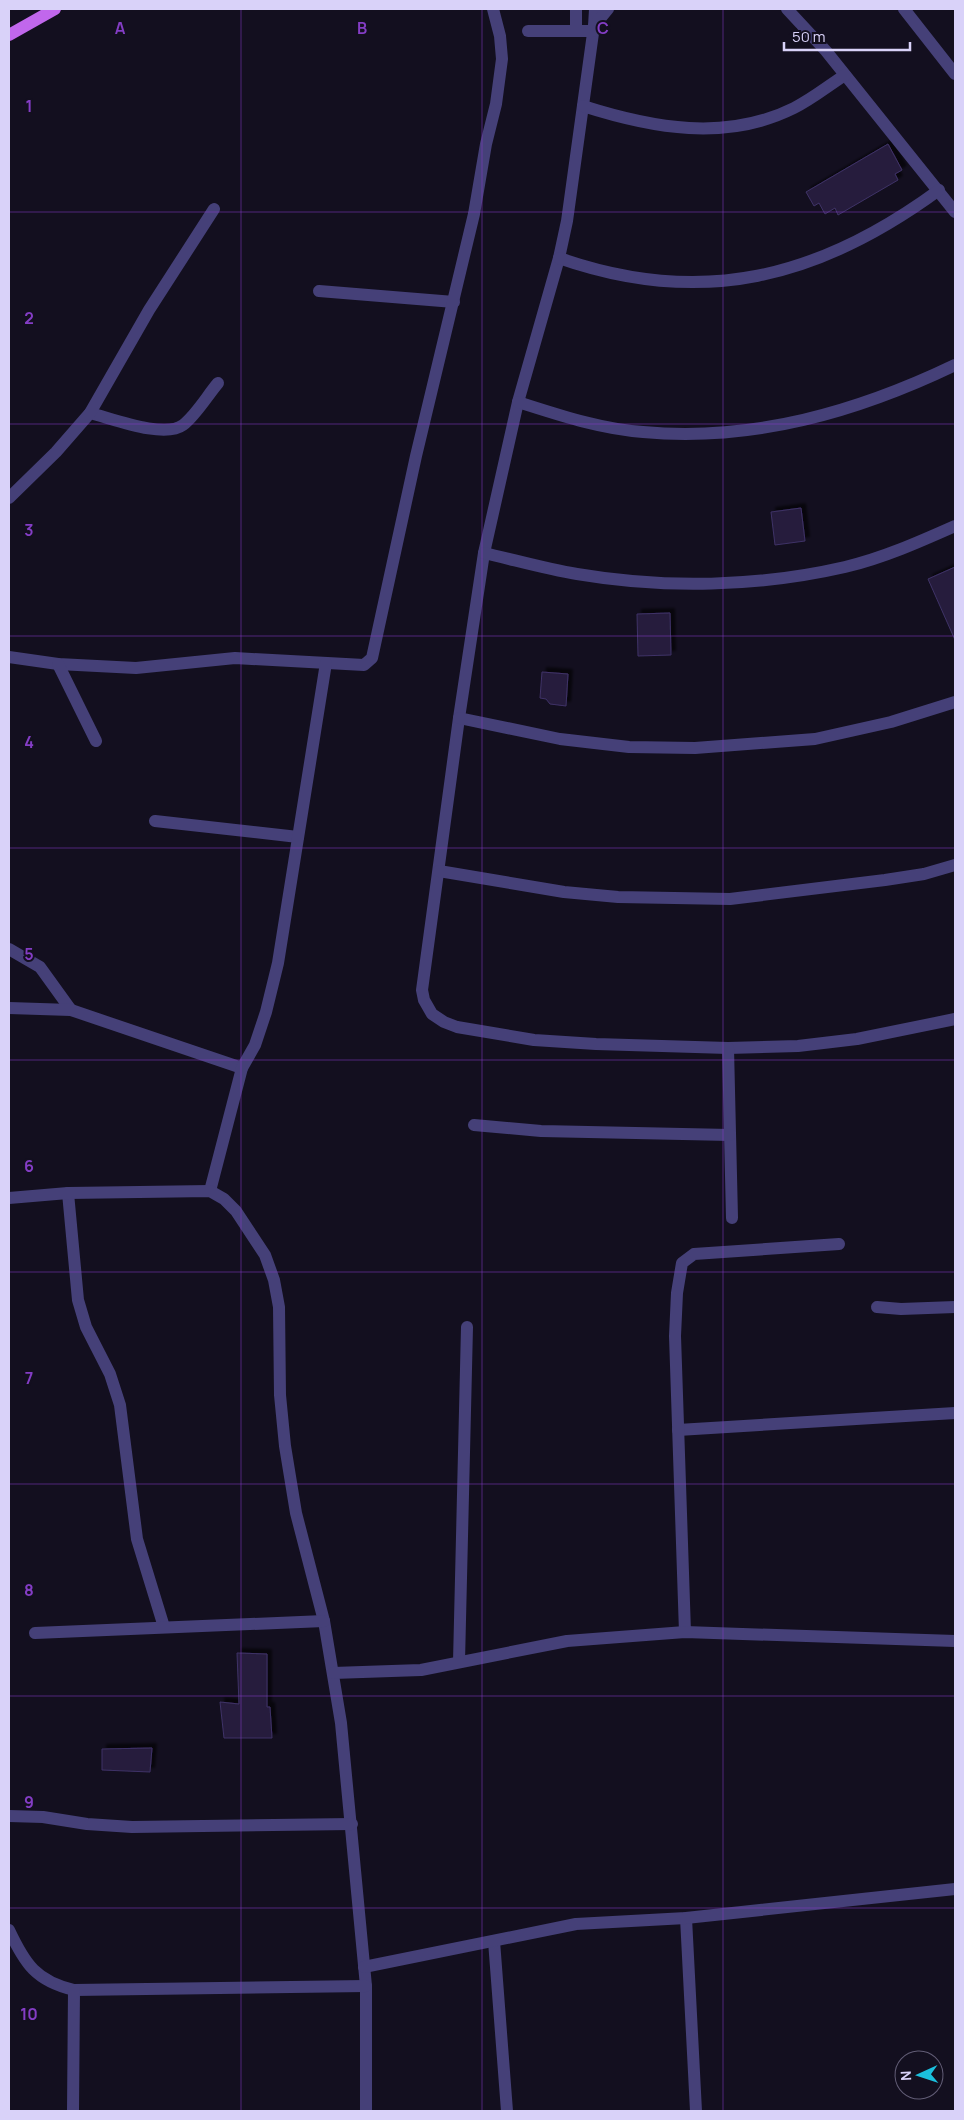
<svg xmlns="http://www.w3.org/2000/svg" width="964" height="2120" viewBox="0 0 964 2120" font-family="Manrope,sans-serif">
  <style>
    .building { fill: #261e3d; stroke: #3f3267; filter: url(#shadow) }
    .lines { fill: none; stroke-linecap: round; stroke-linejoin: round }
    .minor { stroke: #454078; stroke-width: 12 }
    .major { stroke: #c167ec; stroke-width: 12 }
    .grid { fill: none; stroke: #843dc5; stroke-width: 1; stroke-opacity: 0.55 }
    .grid-label { font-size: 16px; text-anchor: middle; font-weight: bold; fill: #843dc5; stroke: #130f1f; stroke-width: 4; stroke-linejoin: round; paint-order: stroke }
  </style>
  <defs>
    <filter id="shadow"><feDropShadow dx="4.5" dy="-4.5" stdDeviation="1" flood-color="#0009"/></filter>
  </defs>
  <rect width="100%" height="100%" fill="#130f1f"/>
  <!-- building -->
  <g class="building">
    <path d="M888,144L902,170L895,174L898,180L838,215L835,208L825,214L819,203L814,206L806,192Z"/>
    <path d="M801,508L805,541L775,545L771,512Z"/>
    <path d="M955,567V640L928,579Z"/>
    <path d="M670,613L671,655L638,656L637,614Z"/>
    <path d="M542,672L568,674L566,706L550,704L546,699L540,698Z"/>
    <path d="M237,1653L267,1654V1707H270L272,1738H224L220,1702L239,1704Z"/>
    <path d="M152,1748L150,1772L102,1770V1749Z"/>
  </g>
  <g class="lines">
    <!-- minor -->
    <g class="minor">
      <path d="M576,9V31"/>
      <path d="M595,9L594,26L567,221L559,258L518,402L484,553L459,718L422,990L424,1000L432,1014L444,1022L457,1027L534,1040L596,1044L728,1048L798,1046L857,1039L955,1019"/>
      <path d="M787,9L826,51L955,212"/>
      <path d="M904,9L955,74"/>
      <path d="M594,26L608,9"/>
      <path d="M528,31H593"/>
      <path d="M583,106C652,128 726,142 794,108C812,99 828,86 845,75"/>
      <path d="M559,258C702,308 819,278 939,190"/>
      <path d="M319,291L454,302"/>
      <path d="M518,402C559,415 600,429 643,432C753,442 857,412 955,365"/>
      <path d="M90,413C111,418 164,439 183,425C196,415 207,396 218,383"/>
      <path d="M9,498L56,452L90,413L149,310L214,209"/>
      <path d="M484,553C515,560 546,569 577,574C665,589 758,587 845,567C883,558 919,542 955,526"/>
      <path d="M9,657L58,664L136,668L235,658L364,665L372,658L416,456L474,214L486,144L496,104L502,59L500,36L493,9"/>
      <path d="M58,664L96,741"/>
      <path d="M459,718L560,739L629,747L695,748L815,739L891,722L955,702"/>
      <path d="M155,821L298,837"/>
      <path d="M439,871L564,892L618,897L730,899L885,880L924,874L955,865"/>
      <path d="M9,949L40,967L71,1010"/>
      <path d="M9,1008L71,1010L242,1068"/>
      <path d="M728,1048L732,1218"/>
      <path d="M474,1125L541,1131L730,1135"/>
      <path d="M210,1191L242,1068L255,1045L266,1012L278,963L326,663"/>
      <path d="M68,1193L78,1300L86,1327L110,1374L120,1405L137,1539L164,1627"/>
      <path d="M9,1198L68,1193L210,1191L224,1199L236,1211L265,1255L274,1280L279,1307L280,1395L285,1446L296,1513L324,1621L341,1723L366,1986V2111"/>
      <path d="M877,1307L901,1309L955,1307"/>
      <path d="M678,1430L955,1413"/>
      <path d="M685,1632L675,1336L677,1293L682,1263L694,1254L839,1244"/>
      <path d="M35,1633L324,1621"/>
      <path d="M459,1662L467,1327"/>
      <path d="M333,1673L421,1670L567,1641L685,1632L955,1641"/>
      <path d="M9,1816L43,1817L87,1824L132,1827L352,1824"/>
      <path d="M686,1918L696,2111"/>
      <path d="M9,1930C25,1964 36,1981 74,1990L366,1986"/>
      <path d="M494,1941L507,2111"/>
      <path d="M364,1967L576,1924L686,1918L955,1889"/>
      <path d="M73,2111L74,1990"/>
    </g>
    <!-- major -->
    <path class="major" d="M9,35L55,9"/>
  </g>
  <!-- grid -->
  <path class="grid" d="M241,9V2111M482,9V2111M723,9V2111M9,212H955M9,424H955M9,636H955M9,848H955M9,1060H955M9,1272H955M9,1484H955M9,1696H955M9,1908H955"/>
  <g class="grid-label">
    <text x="120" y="34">A</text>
    <text x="362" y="34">B</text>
    <text x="603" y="34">C</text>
    <text x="29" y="112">1</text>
    <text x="29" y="324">2</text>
    <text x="29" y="536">3</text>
    <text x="29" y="748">4</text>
    <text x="29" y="960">5</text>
    <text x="29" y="1172">6</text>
    <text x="29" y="1384">7</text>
    <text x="29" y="1596">8</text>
    <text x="29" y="1808">9</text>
    <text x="29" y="2020">10</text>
  </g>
  <!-- border -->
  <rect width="964" height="2120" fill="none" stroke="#d9d2f9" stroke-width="20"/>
  <!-- north arrow -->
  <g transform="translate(919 2075) rotate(267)"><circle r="24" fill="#130f1f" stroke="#625d76"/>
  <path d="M0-4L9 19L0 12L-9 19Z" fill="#1bbfdd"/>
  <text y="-8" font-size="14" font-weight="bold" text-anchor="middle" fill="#d9d2f9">N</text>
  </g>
  <!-- scale -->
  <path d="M784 42v8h126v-8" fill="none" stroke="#d9d2f9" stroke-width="2.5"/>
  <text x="792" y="42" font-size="15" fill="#d9d2f9" stroke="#130f1f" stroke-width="4" paint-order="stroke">50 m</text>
</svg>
